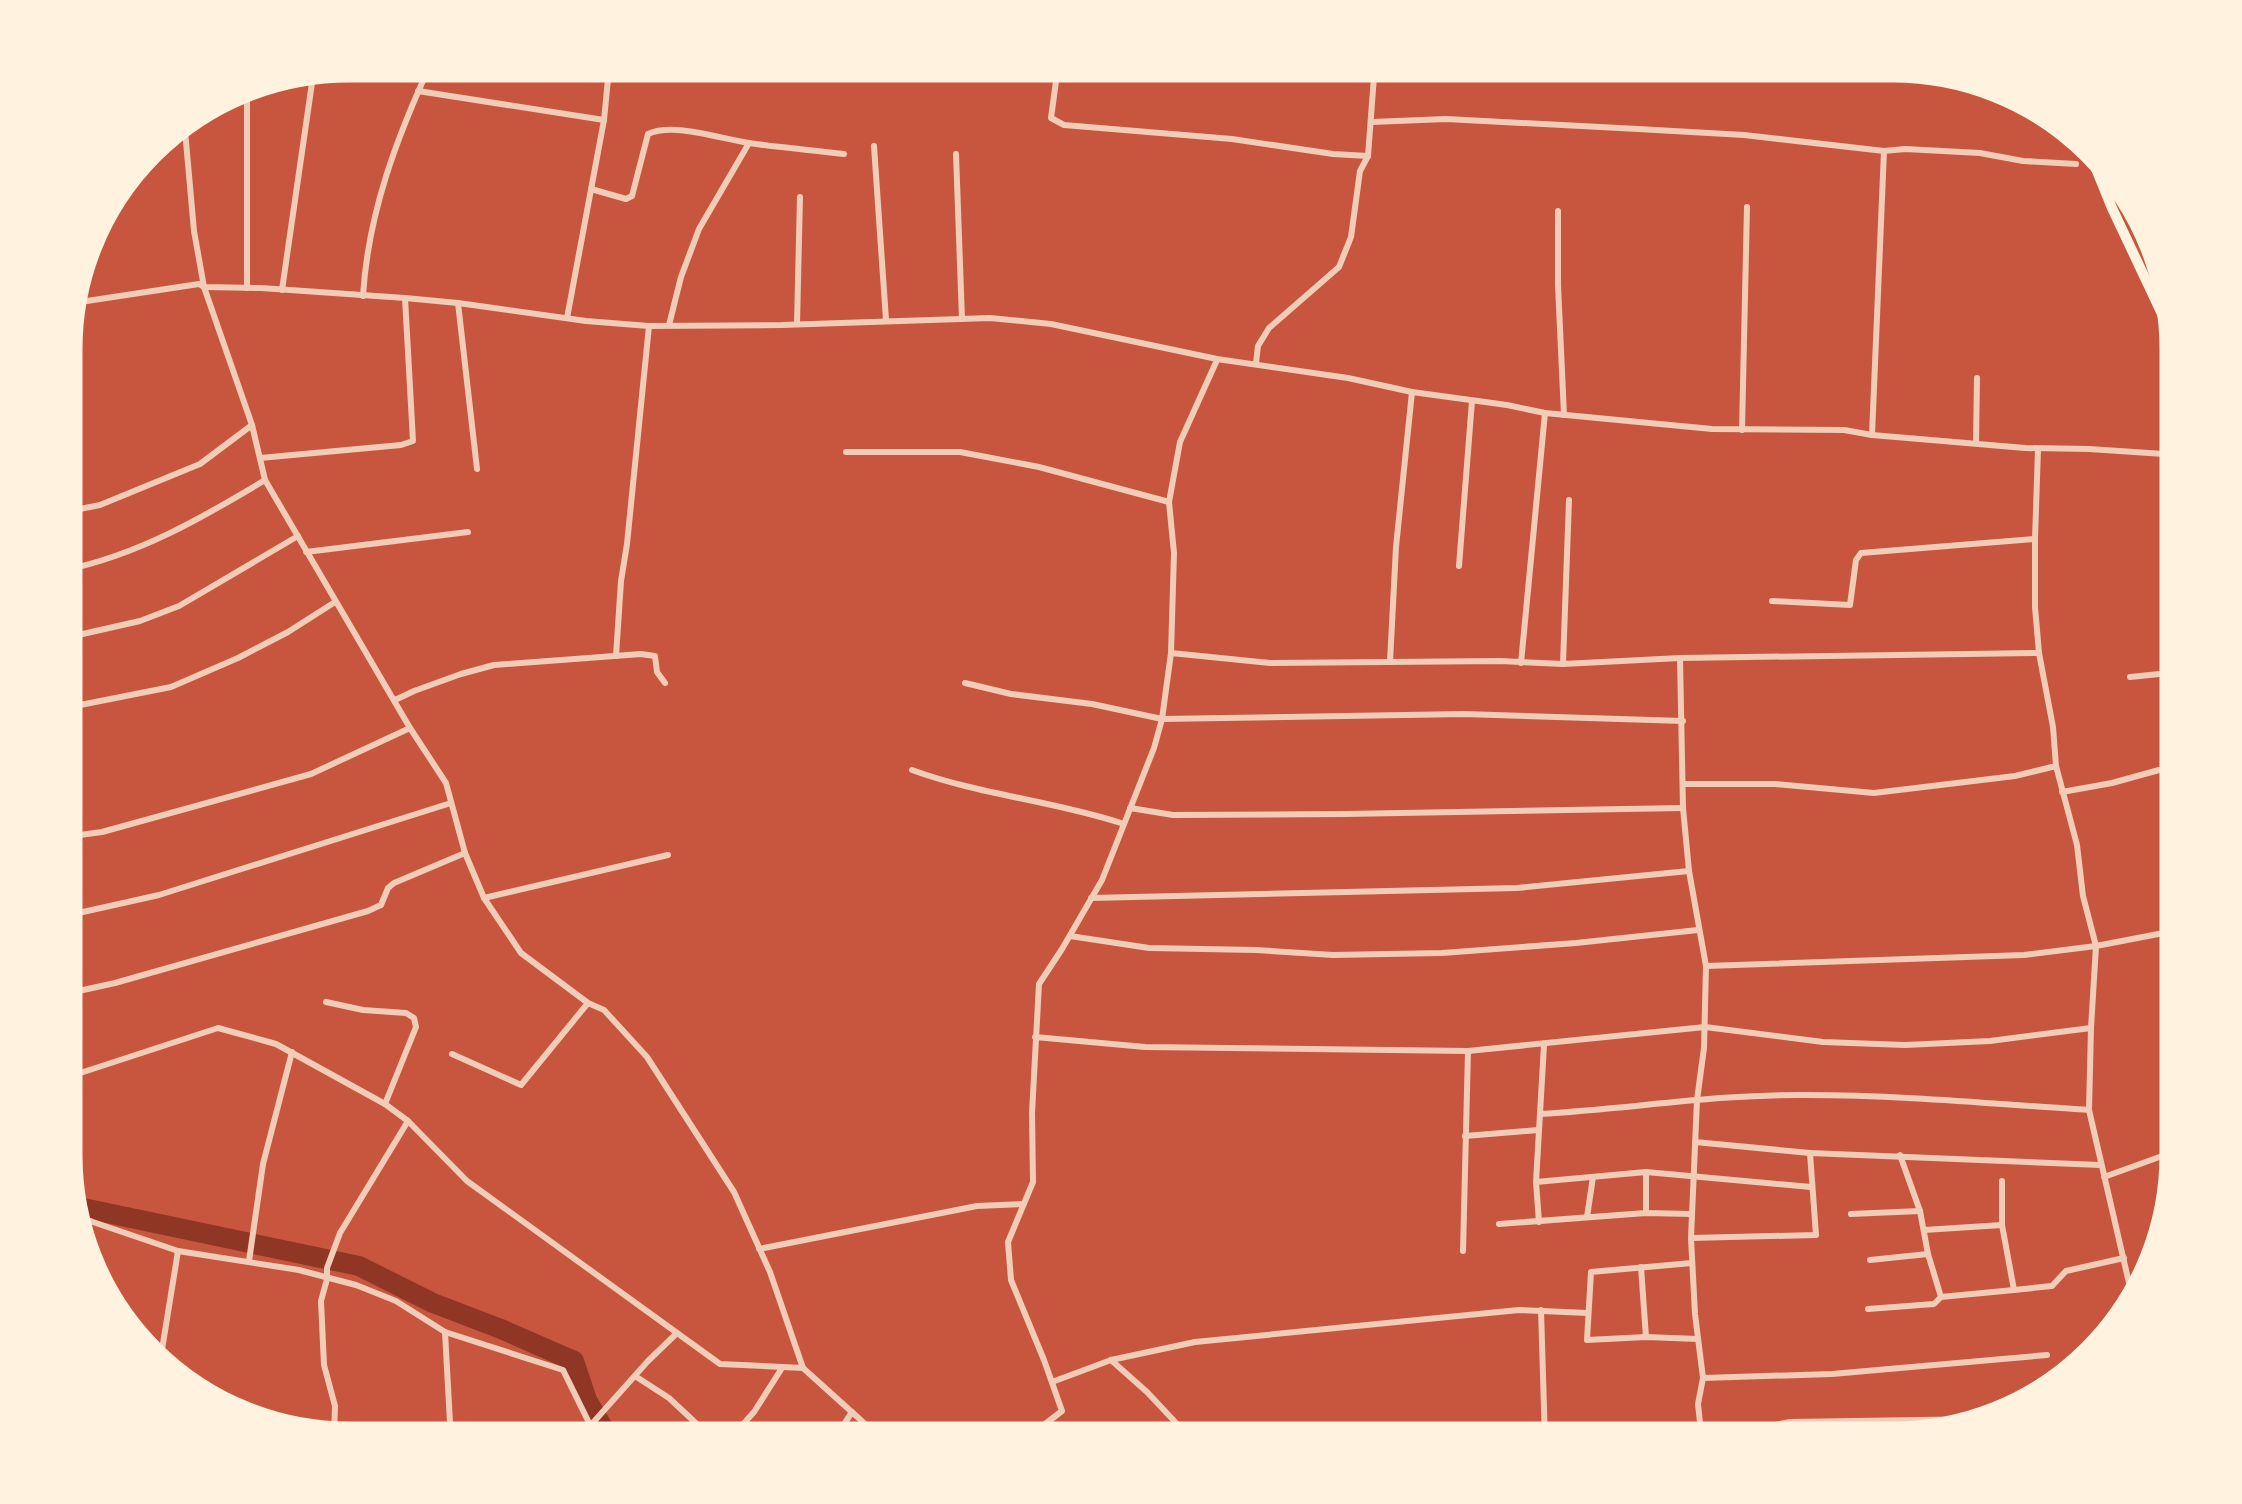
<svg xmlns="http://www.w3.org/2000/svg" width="2242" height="1504" viewBox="0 0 2242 1504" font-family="Roboto,sans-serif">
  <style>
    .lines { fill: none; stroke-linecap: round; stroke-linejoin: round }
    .river { stroke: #8f3625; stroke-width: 20 }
    .minor { stroke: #f1ccb7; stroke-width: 6 }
    .trunk { stroke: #fff3e0; stroke-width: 10 }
    .rim { fill: none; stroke: #fff3e0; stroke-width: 5 }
  </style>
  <rect width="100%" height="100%" fill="#c8553d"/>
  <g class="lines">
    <!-- river -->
    <path class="river" d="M69,1205L359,1266L433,1303L501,1329L574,1361L587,1400L611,1441"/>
    <!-- minor -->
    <g class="minor">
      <path d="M1044,63L1056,64V81L1051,118L1064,125L1232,139L1333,154L1368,156"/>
      <path d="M247,83V288"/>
      <path d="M418,91L604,120"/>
      <path d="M184,119L194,231L204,287L252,425L265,480L410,728L446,783L465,853L484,898L521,953L588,1003L604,1010L647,1057L734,1192L770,1272L803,1368L884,1441"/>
      <path d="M1372,122L1446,119L1638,129L1744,135L1884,151L1905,149L1980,153L2023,161L2076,164"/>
      <path d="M874,146L886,320"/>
      <path d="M956,154L962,319"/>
      <path d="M591,189L626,199L632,196L648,134C674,122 721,139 749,143C781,148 813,150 844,154"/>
      <path d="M1558,211V285L1564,415"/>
      <path d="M282,290L314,69"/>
      <path d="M363,296C368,213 397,137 431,63"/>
      <path d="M458,303L477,469"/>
      <path d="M67,304L199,284L204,287L261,288L405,298L458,303L586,321L649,326L782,325L990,318L1051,324L1217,359L1348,378L1412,392L1507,405L1545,413L1712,429L1844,430L1872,435L2025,448L2089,449L2179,455"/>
      <path d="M567,318L604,120L608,79"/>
      <path d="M797,324L800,197"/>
      <path d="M669,325L681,277L699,229L749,143"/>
      <path d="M1256,363L1258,346L1269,328L1339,267L1351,237L1360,171L1368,156L1375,63"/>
      <path d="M1742,430L1747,207"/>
      <path d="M1872,435L1884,151"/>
      <path d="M1976,443L1977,378"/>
      <path d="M846,452H960L1039,467L1169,502"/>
      <path d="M260,458L401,445L413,441L405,298"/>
      <path d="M65,512L100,505L200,464L252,425"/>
      <path d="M306,552L468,532"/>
      <path d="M1459,566L1472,401"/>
      <path d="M65,570C138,555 202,518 265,480"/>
      <path d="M1772,601L1850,605L1856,560L1861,553L2035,539"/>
      <path d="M65,638L140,621L179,606L298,536"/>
      <path d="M1171,653L1270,663L1500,661L1563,664L1680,658L2039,653"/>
      <path d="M616,656L621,581L627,544L649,326"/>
      <path d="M1680,658L1683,808L1689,871L1706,966L1704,1048L1697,1100L1691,1238L1695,1314L1703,1378L1698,1404L1702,1441"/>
      <path d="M1390,662L1396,547L1412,392"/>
      <path d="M1521,663L1545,413"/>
      <path d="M1563,664L1569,500"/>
      <path d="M2130,677L2179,672"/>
      <path d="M965,683L1011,694L1092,704L1162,719L1464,714L1683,721"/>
      <path d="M395,700L414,691L461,674L494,665L641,654L655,656L657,672L665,683"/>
      <path d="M65,708L171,687L238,658L288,632L335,602"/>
      <path d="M912,770C980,795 1055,801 1124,824"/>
      <path d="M1683,784H1775L1874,793L2015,776L2056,766"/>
      <path d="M2062,792L2112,783L2159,770"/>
      <path d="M1130,808L1173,815L1345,814L1683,808"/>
      <path d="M65,837L102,832L311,774L410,728"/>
      <path d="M484,898L668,855"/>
      <path d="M1091,898L1517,888L1689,871"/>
      <path d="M65,916L159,895L451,803"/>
      <path d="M1070,936L1149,948L1256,950L1333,955L1442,953L1576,943L1698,930"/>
      <path d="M1706,966L2024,955L2096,946L2083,896L2077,845L2056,766L2053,727L2039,653L2035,607V539L2038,449"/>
      <path d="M65,994L115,983L368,911L381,905L388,888L394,883L465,853"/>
      <path d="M326,1002L363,1010L406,1013L414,1018L416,1027L385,1104"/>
      <path d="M1035,1037L1145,1047L1468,1051L1705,1027L1823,1042L1905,1045L1990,1041L2091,1028"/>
      <path d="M452,1054L521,1085L588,1003"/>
      <path d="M65,1078L218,1028L276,1044L385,1104L408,1121L467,1181L720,1364L803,1368"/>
      <path d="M1540,1114C1629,1109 1717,1094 1806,1095C1901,1095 1995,1104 2089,1110"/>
      <path d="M1465,1136L1538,1130"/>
      <path d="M1695,1142L1810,1153L2100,1165"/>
      <path d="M1900,1155L1920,1211L1928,1254L1941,1297"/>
      <path d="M1646,1172V1213"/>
      <path d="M2104,1177L2165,1155L2179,1146"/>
      <path d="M2002,1181V1225L2014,1290L2052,1286L2066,1271L2124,1258"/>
      <path d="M1536,1182L1646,1172L1811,1187"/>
      <path d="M1851,1214L1920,1211"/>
      <path d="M1587,1217L1593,1177"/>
      <path d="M74,1218L90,1221L178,1251L299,1270L356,1285L396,1301L445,1332L563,1370L598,1441"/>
      <path d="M1539,1222L1536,1182L1544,1045"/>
      <path d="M1499,1224L1646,1213L1692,1214"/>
      <path d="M1924,1230L2002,1225"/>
      <path d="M1691,1238L1816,1235L1810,1153"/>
      <path d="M84,1247L90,1221"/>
      <path d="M759,1249L977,1206L1023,1204"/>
      <path d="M1463,1251L1468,1051"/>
      <path d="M1870,1260L1928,1254"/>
      <path d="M249,1261L263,1164L292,1052"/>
      <path d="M1692,1263L1591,1272L1587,1340L1646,1337L1698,1339"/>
      <path d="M1641,1267L1646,1337"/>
      <path d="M2137,1298L2129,1283L2089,1110L2091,1028L2096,946L2179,930"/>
      <path d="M1868,1309L1934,1304L1941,1297L2014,1290"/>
      <path d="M1541,1310L1545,1441"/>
      <path d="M445,1332L451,1441"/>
      <path d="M1111,1360L1147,1392L1193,1441"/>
      <path d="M160,1362L178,1251"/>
      <path d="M635,1376L669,1398L715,1441"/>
      <path d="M1703,1378L1832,1374L2047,1355"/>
      <path d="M1052,1382L1111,1360L1195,1342L1519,1310L1588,1313"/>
      <path d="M590,1426L648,1361L677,1333"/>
      <path d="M334,1437L335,1406L324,1365L321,1301L327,1279V1268L340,1233L408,1121"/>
      <path d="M1702,1439L1790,1422L1983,1419"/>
      <path d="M728,1441L754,1412L782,1368"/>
      <path d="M833,1441L852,1412"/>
      <path d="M1023,1441L1062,1411L1044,1360L1011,1280L1008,1242L1033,1182L1032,1113L1039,984L1062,949L1102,880L1154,748L1162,719L1171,653L1174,553L1169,502L1180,442L1217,360"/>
    </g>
    <!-- trunk -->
    <g class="trunk">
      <path d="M2088,149L2112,208L2179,350"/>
      <path d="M2136,200L2148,227"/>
    </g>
  </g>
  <!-- crop -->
  <path d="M0 0H2242V1504H0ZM349 80H1893A269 269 0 0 1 2162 349V1155A269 269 0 0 1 1893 1424H349A269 269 0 0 1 80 1155V349A269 269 0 0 1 349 80Z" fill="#fff3e0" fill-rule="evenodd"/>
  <path class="rim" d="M349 80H1893A269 269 0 0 1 2162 349V1155A269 269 0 0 1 1893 1424H349A269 269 0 0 1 80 1155V349A269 269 0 0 1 349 80Z"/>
</svg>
